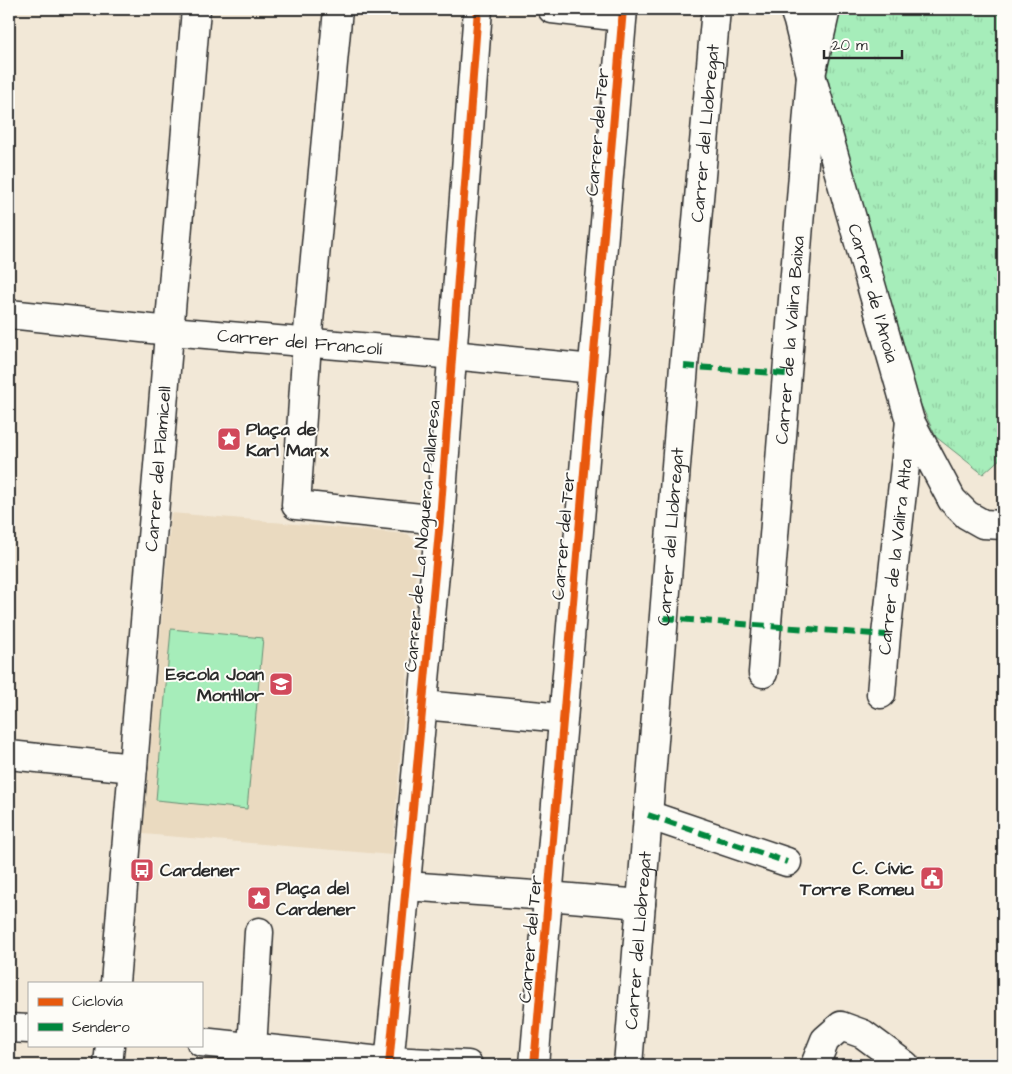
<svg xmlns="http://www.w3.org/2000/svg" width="1012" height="1074" viewBox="0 0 1012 1074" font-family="'Architects Daughter',sans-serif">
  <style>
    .built { fill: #eadac0 }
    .grass { fill: url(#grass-tufts); stroke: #688c72 }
    .garden { fill: #a6edba; stroke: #688c72 }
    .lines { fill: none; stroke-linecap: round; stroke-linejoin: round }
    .minor-casing { stroke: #2b2b2b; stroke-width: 31 }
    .tertiary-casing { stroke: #2b2b2b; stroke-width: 31 }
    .minor { stroke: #fdfcf7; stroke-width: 28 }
    .tertiary { stroke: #fdfcf7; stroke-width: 28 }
    .quiet { stroke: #00873e; stroke-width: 6; stroke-dasharray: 12 6; stroke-linecap: butt }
    .cycleway-casing { stroke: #fdfcf7; stroke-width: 11 }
    .cycleway { stroke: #e8590c; stroke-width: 8 }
    .labels { text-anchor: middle; stroke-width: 4; stroke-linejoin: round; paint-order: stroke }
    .street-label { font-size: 18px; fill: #2b2b2b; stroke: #fdfcf7 }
    .poi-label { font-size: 18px; font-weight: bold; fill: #2b2b2b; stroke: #fdfcf7; text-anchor: start }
  </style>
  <defs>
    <pattern id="grass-tufts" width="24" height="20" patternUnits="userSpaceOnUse" patternTransform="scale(1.25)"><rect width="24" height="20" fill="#a6edba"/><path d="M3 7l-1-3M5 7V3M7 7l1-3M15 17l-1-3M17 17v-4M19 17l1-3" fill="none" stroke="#8fcba0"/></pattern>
  </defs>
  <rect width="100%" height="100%" fill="#f2e8d7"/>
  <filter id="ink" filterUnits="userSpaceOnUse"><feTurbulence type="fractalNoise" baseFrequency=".02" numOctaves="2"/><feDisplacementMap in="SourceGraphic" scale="10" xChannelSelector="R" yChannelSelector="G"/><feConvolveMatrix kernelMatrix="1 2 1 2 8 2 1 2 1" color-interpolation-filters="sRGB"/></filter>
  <g filter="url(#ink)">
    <!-- built -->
    <path class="built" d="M171,513L267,521L268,522H273L408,534L418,545L392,855L143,834Z"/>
    <!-- grass -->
    <path class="grass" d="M835,9H1003V456L983,474L936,437L913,388L863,234L824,61Z"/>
    <!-- garden -->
    <path class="garden" d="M171,629L263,638L247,809L156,800Z"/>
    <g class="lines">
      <!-- minor casing -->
      <g class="minor-casing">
        <g id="minor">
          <path d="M338,9L307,343L296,505L440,520"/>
          <path d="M552,9L622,17"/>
          <path id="s1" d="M9,314L170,331L432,353L593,369"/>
          <path id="s2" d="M763,673L811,75L826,9"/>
          <path id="s3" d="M881,694L886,635L910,421"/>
          <path d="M423,705L563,718"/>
          <path d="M9,755L133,768"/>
          <path d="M648,815L787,862"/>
          <path d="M406,886L548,896L641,904"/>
          <path id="s4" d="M115,983L196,9"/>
          <path d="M9,1028L29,1029"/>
          <path d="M201,1042L372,1060L468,1065"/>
          <path d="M108,1065L110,1045"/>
          <path d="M251,1065L259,932"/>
          <path d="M389,1065L440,520L478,9"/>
          <path d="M534,1065L623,9"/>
          <path id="s5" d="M628,1065L684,366L716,9"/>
          <path d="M815,1065L825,1040L841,1026L863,1034L905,1065"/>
        </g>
      </g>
      <!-- tertiary casing -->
      <g class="tertiary-casing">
        <g id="tertiary">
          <path id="s6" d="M794,9L798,21L811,75L910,421L952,500L967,515L983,524L1003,525"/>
        </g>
      </g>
      <!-- minor -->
      <use href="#minor" class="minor"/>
      <!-- tertiary -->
      <use href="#tertiary" class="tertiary"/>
      <!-- quiet -->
      <g class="quiet">
        <path d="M684,366L786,374"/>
        <path d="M664,618L886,635"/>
        <path d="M648,815L787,862"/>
      </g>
      <!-- cycleway casing -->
      <g class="cycleway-casing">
        <g id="cycleway">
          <path d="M389,1065L440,520L478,9"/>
          <path d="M534,1065L623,9"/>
        </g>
      </g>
      <!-- cycleway -->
      <use href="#cycleway" class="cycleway"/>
    </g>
  </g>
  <!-- icons -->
  <defs>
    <g id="sight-square" transform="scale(1.25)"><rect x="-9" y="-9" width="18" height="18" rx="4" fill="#d1495b" stroke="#fdfcf7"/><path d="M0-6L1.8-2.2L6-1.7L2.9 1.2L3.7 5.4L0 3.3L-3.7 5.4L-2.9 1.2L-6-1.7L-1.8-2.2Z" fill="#fff"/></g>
    <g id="school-square" transform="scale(1.25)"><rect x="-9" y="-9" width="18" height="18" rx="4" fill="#d1495b" stroke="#fdfcf7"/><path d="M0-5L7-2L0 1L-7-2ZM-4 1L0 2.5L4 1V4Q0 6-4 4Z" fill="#fff"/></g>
    <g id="bus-square" transform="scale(1.25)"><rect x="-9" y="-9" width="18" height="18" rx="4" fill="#d1495b" stroke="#fdfcf7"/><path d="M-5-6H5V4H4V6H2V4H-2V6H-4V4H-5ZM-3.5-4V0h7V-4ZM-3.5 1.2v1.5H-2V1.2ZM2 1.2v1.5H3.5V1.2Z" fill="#fff"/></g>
    <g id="civic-square" transform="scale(1.25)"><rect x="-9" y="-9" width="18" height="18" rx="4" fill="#d1495b" stroke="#fdfcf7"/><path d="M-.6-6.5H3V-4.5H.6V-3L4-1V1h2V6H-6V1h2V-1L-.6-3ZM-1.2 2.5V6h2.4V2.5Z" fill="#fff"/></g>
  </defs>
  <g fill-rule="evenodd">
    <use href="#sight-square" x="229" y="439"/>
    <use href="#school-square" x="281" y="684"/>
    <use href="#bus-square" x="142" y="870"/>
    <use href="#civic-square" x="932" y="878"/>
    <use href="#sight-square" x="259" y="898"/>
  </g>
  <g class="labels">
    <!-- street labels -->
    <g class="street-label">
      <text transform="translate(597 132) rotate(-85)" y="6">Carrer del Ter</text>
      <text dy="6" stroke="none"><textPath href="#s5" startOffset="935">Carrer del Llobregat</textPath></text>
      <text dy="6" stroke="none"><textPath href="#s6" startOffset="295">Carrer de l'Anoia</textPath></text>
      <text dy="6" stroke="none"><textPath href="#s2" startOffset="334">Carrer de la Valira Baixa</textPath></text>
      <text dy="6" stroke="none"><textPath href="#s1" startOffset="292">Carrer del Francolí</textPath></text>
      <text dy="6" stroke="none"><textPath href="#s4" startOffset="516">Carrer del Flamicell</textPath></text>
      <text transform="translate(422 536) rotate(-85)" y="6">Carrer de La Noguera Pallaresa</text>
      <text transform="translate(563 536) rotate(-85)" y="6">Carrer del Ter</text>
      <text dy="6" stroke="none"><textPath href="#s5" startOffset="530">Carrer del Llobregat</textPath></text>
      <text dy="6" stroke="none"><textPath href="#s3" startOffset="138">Carrer de la Valira Alta</textPath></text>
      <text transform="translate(530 939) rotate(-85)" y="6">Carrer del Ter</text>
      <text dy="6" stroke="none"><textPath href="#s5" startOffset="125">Carrer del Llobregat</textPath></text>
    </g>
    <!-- poi labels -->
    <g class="poi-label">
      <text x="246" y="435">Plaça de<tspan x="246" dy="21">Karl Marx</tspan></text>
      <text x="264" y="680" text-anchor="end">Escola Joan<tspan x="264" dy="21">Montllor</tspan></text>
      <text x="914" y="874" text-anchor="end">C. Cívic<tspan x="914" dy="21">Torre Romeu</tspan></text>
      <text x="160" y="876">Cardener</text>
      <text x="276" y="894">Plaça del<tspan x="276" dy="21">Cardener</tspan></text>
    </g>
  </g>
  <!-- margin -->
  <rect width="1012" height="1074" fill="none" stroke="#fdfcf7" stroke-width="30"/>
  <rect x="15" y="15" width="982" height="1044" fill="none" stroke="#2b2b2b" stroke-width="2" filter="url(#ink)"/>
  <!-- legend -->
  <rect x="28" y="982" width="175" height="65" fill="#fdfcf7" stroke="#a9a8a5"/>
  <rect x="38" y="998" width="25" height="8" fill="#e8590c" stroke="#a9a8a5"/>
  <text x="72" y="1006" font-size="15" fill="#2b2b2b">Ciclovía</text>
  <rect x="38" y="1023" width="25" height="8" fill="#00873e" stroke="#a9a8a5"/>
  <text x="72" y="1032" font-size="15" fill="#2b2b2b">Sendero</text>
  <!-- scale -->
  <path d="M824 50v8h78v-8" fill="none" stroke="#2b2b2b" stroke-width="2.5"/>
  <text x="832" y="50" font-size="15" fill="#2b2b2b" stroke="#fdfcf7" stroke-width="4" paint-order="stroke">20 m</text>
</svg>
